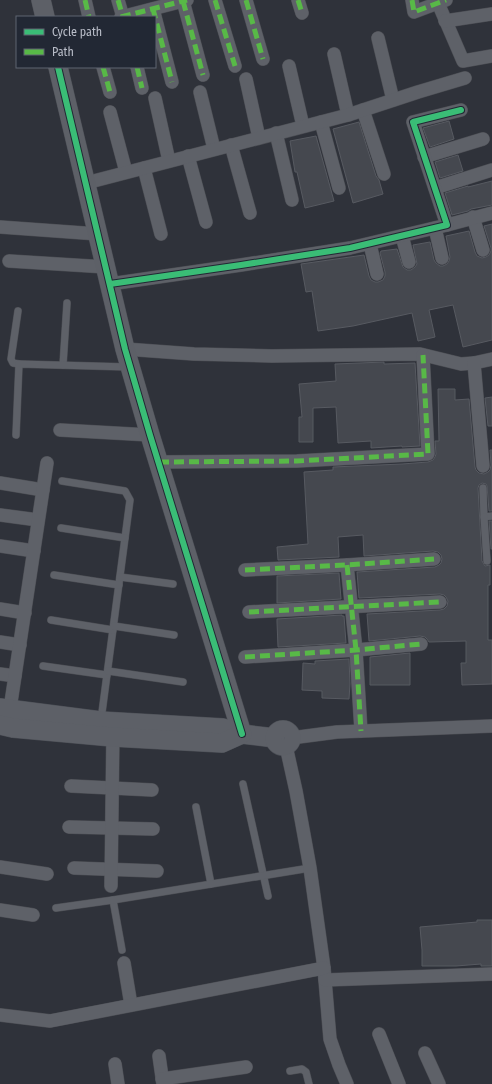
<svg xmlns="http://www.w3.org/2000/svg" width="492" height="1084" viewBox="0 0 492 1084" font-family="'Fira Sans Condensed',sans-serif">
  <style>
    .building { fill: #45484f; stroke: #575a61 }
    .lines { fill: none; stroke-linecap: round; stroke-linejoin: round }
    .lane-casing { stroke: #4b4d53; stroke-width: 8 }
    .street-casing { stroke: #4b4d53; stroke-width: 14 }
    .secondary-casing { stroke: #4c4f56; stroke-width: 20 }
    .lane { stroke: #5e6168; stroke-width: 7 }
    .street { stroke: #5e6168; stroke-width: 13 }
    .secondary { stroke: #5d6067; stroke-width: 19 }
    .quiet { stroke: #58b947; stroke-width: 5; stroke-dasharray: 10 5; stroke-linecap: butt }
    .cycleway-casing { stroke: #222834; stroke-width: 8 }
    .cycleway { stroke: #3abd76; stroke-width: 6 }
  </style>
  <rect width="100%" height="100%" fill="#2f323a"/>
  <!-- building -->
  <g class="building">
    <path d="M449,121L454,139L430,147L423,128Z"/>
    <path d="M359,122L376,176L379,180L383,194L353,203L333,129Z"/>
    <path d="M316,136L334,201L305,208L297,172H295L290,141Z"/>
    <path d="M458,155L463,171L440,178L435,162Z"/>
    <path d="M492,181V205L471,209L468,211L452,215L445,193L468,186V187Z"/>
    <path d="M492,224V340L463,347L453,305L429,310L435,337L418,341L412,313L353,326L318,331L312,291L306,292L301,264L364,255L369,276L371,280L375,282H378L383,280L385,276V272L380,253L381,251L397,249L403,267L407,270H411L415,267L417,264L413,245L430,242L434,260L436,263L440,266H443L447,264L449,261L450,257L446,236L469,231L475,252L477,256L482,258L486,257L489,255L491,251V248L484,226Z"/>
    <path d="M384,362V364L415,363L420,446L402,447V446L371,448V441L338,443L336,407L313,408V442H299V417H302L299,384L336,381L335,364Z"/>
    <path d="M438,389H455V400L469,399L475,467L476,470L479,473L484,474L488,472L490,470L491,465L490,450H492V511H489L487,486L486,484L482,483L479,485L478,488L482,561L485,566L490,565V585H488V640H492V684L462,685L461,663H466V641L430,642H429L427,639L425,637L420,636L369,641L367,614L440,610L444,609L447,606L448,601L446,597L444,595L440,594L359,598L357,572L435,567L439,565L441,563L442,559L441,555L438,552L433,551L364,556L363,535L338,537L339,557L278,560L277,547L308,544L304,472L333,470V467L402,464L428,462L433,460L435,457L436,454L435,441H439Z"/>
    <path d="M492,397V426H488L485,398Z"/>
    <path d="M489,521H492V549H491Z"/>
    <path d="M339,573L341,599L277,603V576Z"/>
    <path d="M342,615V616H344L346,643L278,647L277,622V619Z"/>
    <path d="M410,653V685H370V657Z"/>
    <path d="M349,659L350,684L349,699L322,698V691L302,690L303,663L315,664V661Z"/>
    <path d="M477,920H492V966H481V964L456,966H422V950L420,927L477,922Z"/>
  </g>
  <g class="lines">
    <!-- lane casing -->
    <g class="lane-casing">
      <g id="lane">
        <path d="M18,311L11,359L13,363L19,364"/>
        <path d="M63,365L67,303"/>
        <path d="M16,435L19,364L129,367"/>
        <path d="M62,481L125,491L130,500L101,720"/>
        <path d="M483,488L484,517L492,516"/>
        <path d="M484,517L487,561"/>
        <path d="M61,528L125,538"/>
        <path d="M54,575L119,585"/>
        <path d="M120,577L173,584"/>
        <path d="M51,620L113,630"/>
        <path d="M114,626L174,635"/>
        <path d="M43,666L107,675"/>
        <path d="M108,671L183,682"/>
        <path d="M243,784L268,896"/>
        <path d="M196,807L211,884"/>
        <path d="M113,900L122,950"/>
        <path d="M56,908L113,900L310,868"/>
        <path d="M290,1071L302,1069L306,1072L309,1084"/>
      </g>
    </g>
    <!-- street casing -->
    <g class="street-casing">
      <g id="street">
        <path d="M85,0L89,17"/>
        <path d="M118,0L123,17"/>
        <path d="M215,0L235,66"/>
        <path d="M246,0L263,59"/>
        <path d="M298,0L302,13"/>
        <path d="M412,0L414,12L446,0"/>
        <path d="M183,1L203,75"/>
        <path d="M438,3L463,61L492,56"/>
        <path d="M153,9L172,82"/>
        <path d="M121,17L187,0"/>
        <path d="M445,21L492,14"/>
        <path d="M378,38L393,100"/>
        <path d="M334,54L348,115"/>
        <path d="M289,66L303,126"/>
        <path d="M103,67L110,92"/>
        <path d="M137,67L142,88"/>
        <path d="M246,79L259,138"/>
        <path d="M200,92L214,149"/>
        <path d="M155,98L169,161"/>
        <path d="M363,110L384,174"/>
        <path d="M110,112L126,172"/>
        <path d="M321,122L339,188"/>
        <path d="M276,133L292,200"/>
        <path d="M231,145L250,213"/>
        <path d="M188,156L206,222"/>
        <path d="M424,157L483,139"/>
        <path d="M144,168L161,234"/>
        <path d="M86,183L348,115L418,92L465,78"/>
        <path d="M435,188L492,170"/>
        <path d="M473,217L483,250"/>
        <path d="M447,225L492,213"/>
        <path d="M0,227L98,234"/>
        <path d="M435,228L442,258"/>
        <path d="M402,236L409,262"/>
        <path d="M370,244L377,274"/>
        <path d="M9,261L106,267"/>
        <path d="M110,284L241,265L350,248L447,225L413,122L461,110"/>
        <path d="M125,349L194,354L272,356L420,354L461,364L474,363L492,359"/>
        <path d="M474,363L483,466"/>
        <path d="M60,430L150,435"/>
        <path d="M159,462L297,461L428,454L423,355"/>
        <path d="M0,483L43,490"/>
        <path d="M0,515L38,520"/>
        <path d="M0,546L34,551"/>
        <path d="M347,565L356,650L361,731"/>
        <path d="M245,570L347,565L434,559"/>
        <path d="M0,609L25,613"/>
        <path d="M249,612L440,602"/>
        <path d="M0,642L20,645"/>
        <path d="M245,657L356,650L421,644"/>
        <path d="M0,674L15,676"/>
        <path d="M10,709L47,463"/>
        <path d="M291,738L337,732L492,726"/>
        <path d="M286,746L296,791L310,868L324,968L330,1039L339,1065L347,1084"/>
        <path d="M71,786L152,790"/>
        <path d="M69,827L153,829"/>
        <path d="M0,867L47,874"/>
        <path d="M74,868L157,871"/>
        <path d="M111,886L113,729"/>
        <path d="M0,910L33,915"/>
        <path d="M124,963L131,1005"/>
        <path d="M325,980L492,974"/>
        <path d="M0,1015L50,1021L324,968"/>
        <path d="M379,1034L399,1084"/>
        <path d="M425,1053L439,1084"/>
        <path d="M159,1056L163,1084"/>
        <path d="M115,1064L118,1084"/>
        <path d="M162,1079L246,1067"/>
      </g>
    </g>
    <!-- secondary casing -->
    <g class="secondary-casing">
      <g id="secondary">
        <path d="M41,0L45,17"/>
        <path d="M58,67L125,349L150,435L242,734"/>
        <path d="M0,708L101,721L223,728L242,734L275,738"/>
        <path d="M0,725L13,728L112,737L222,743L242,734"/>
        <circle cx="283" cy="738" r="8"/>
      </g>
    </g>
    <!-- lane -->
    <use href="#lane" class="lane"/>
    <!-- street -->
    <use href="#street" class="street"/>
    <!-- secondary -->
    <use href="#secondary" class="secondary"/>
    <!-- quiet -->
    <g class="quiet">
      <path d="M85,0L89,17"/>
      <path d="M118,0L123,17"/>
      <path d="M215,0L235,66"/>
      <path d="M246,0L263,59"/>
      <path d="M298,0L302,13"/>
      <path d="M412,0L414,12L446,0"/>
      <path d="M183,1L203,75"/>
      <path d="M153,9L172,82"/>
      <path d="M121,17L187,0"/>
      <path d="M103,67L110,92"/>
      <path d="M137,67L142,88"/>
      <path d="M159,462L297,461L428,454L423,355"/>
      <path d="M347,565L356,650L361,731"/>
      <path d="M245,570L347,565L434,559"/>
      <path d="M249,612L440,602"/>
      <path d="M245,657L356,650L421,644"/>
    </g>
    <!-- cycleway casing -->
    <g class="cycleway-casing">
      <g id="cycleway">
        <path d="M58,67L125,349L150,435L242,734"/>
        <path d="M110,284L241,265L350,248L447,225L413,122L461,110"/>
      </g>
    </g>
    <!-- cycleway -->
    <use href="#cycleway" class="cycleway"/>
  </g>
  <!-- legend -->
  <rect x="16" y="16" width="140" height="52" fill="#222834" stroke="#5f6470"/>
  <rect x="24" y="29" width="20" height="6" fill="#3abd76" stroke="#5f6470"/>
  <text x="52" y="36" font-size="12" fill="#babec9">Cycle path</text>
  <rect x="24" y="49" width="20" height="6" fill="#58b947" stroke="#5f6470"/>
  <text x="52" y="56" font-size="12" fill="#babec9">Path</text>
</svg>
